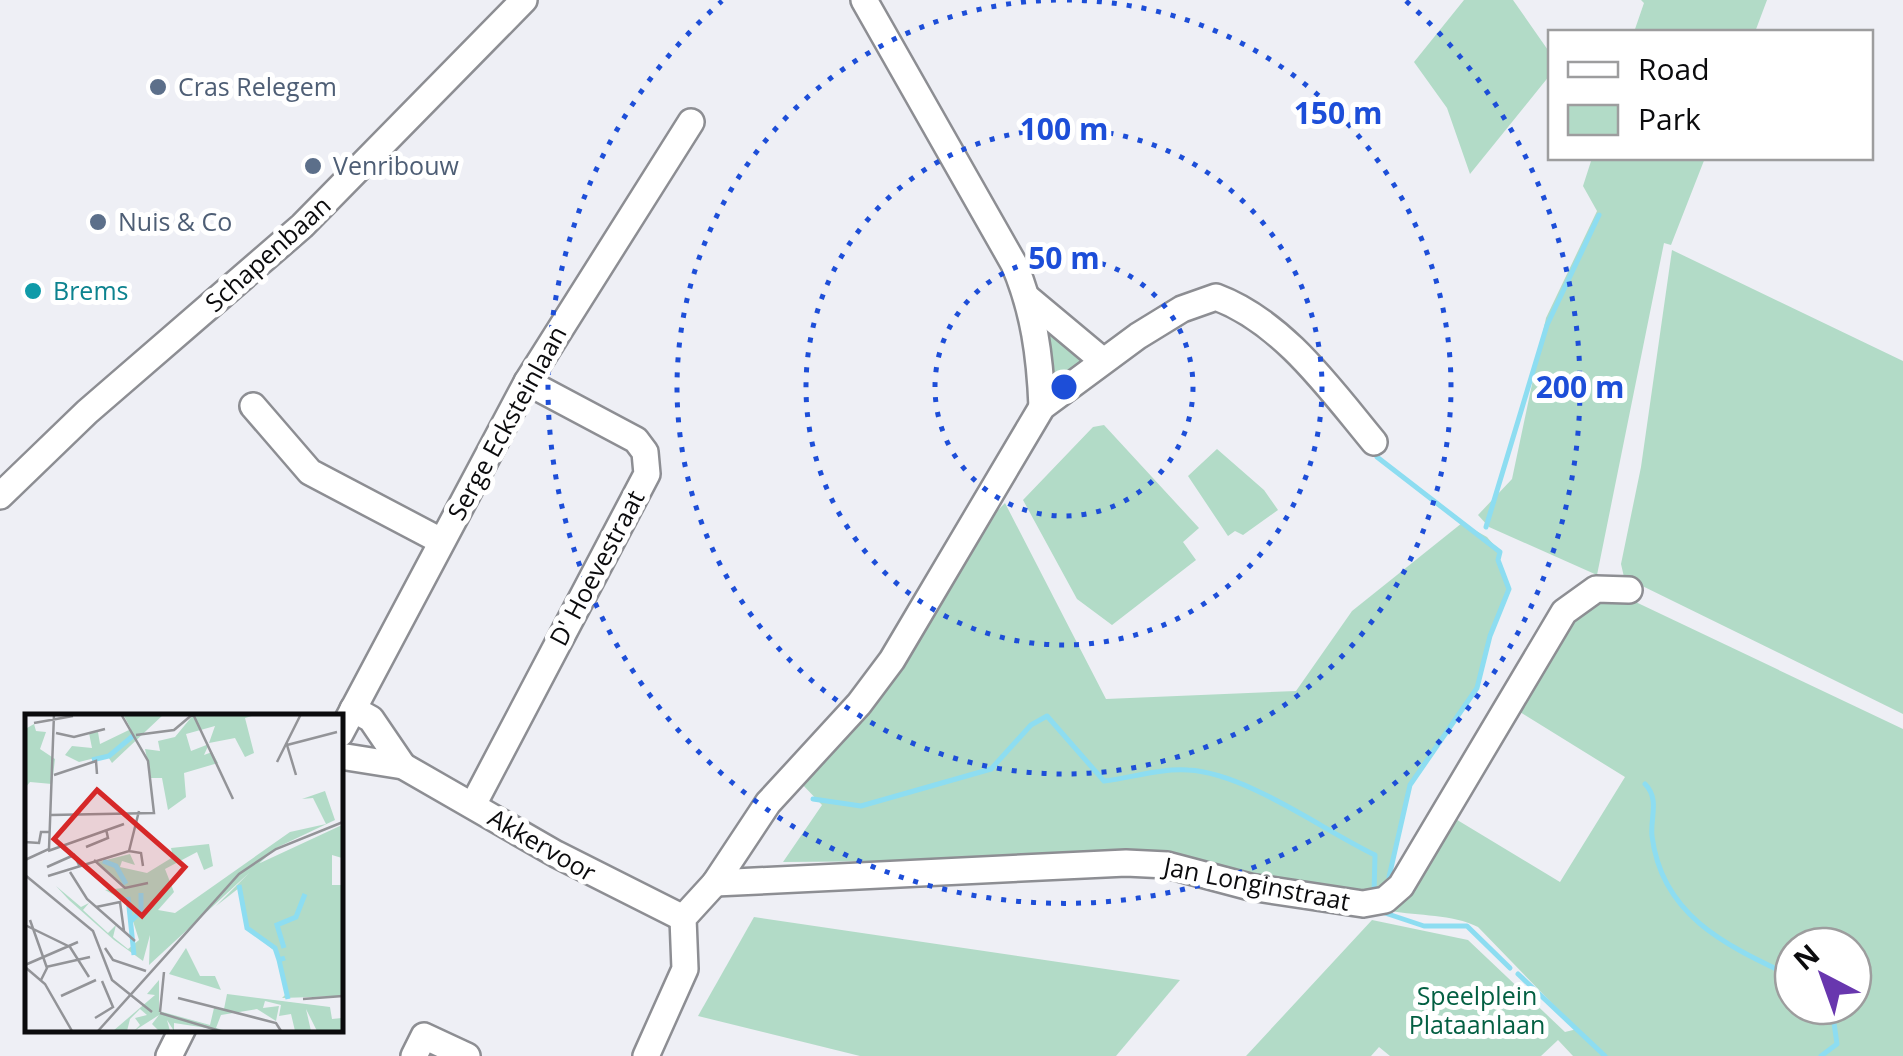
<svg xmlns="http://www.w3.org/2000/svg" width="1903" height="1056" viewBox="0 0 1903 1056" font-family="'Open Sans',sans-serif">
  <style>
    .green { fill: #b2dbc7; fill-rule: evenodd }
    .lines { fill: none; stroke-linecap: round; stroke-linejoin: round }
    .stream { stroke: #8dddf1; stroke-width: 5 }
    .minor-casing { stroke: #8d8e93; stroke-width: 30 }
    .minor { stroke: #fff; stroke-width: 25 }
    .ring { fill: none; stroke: #1d4ed8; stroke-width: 5; stroke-dasharray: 5 10 }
    .service-dot { fill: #5c6f8a; stroke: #fff; stroke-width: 4 }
    .culture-dot { fill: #0f9aa8; stroke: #fff; stroke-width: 4 }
    .labels { text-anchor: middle; stroke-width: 10; stroke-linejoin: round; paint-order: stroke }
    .service-label { font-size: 25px; fill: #4e5e75; stroke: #fff; text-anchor: start }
    .street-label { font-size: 25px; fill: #0b0b0d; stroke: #fff }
    .culture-label { font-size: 25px; fill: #0d838f; stroke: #fff; text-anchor: start }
    .park-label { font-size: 25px; fill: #035f42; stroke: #fff }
    .inset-river { fill: none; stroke: #8dddf1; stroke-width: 5 }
    .inset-road { fill: none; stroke: #939498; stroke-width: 2.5 }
    .view { fill: #d62828; fill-opacity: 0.15; stroke: #d62828; stroke-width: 5 }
    .inset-edge { fill: none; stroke: #0b0b0d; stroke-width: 5 }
    .centre { fill: #1d4ed8; stroke: #fff; stroke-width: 5 }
    .ring-label { font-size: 30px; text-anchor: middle; font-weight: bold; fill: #1d4ed8; stroke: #fff; stroke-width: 10; stroke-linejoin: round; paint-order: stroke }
  </style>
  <rect width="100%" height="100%" fill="#eeeff5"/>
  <!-- green -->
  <g class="green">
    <path d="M1464,0H1513L1550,53V75L1470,174L1447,108L1414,62Z"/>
    <path d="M1641,0H1767L1755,32H1634L1644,3Z"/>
    <path d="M1592,158H1705L1671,245L1664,243L1597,575L1489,527L1478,515L1512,479L1546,318L1597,211L1583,186Z"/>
    <path d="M1672,250L1903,361V714L1624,577L1621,564L1641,467Z"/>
    <path d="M1043,319L1087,361L1052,386Z"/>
    <path d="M1104,425L1199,528L1183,542L1196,560L1112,625L1077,599L1023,500L1093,427Z"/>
    <path d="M1217,449L1264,490L1278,510L1243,535L1235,531L1228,536L1188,476Z"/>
    <path d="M1005,503L1106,699L1296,691L1352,611L1462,523L1487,537L1500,552L1498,560L1509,589L1490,636L1477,688L1410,785L1387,893L1378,899L1031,860L783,862L822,805L800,782L988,520Z"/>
    <path d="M1623,596L1903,729V1056H1573L1558,1040L1541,1056H1390L1379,1047L1371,1056H1246L1372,920L1468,940L1565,1032L1577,1029L1478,927C1452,914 1419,916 1390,911L1449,815L1560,882L1625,777L1515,709L1584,603ZM1793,946H1853V1006H1793Z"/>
    <path d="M754,917L1180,980L1116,1056H860L698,1016Z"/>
  </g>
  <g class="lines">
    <!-- stream -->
    <g class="stream">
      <path d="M1377,457L1500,552L1498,560L1509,589L1490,636L1477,688L1410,785L1389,877"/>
      <path d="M1486,527L1547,325L1599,215"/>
      <path d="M1645,784C1660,799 1650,818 1652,836C1662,917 1728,946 1793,977"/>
      <path d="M813,799L861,806L991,769L1031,725L1047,716L1104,781C1130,778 1161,768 1188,770C1246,773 1321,829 1375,855L1374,893"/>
      <path d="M1379,911L1424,926H1467L1510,968"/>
      <path d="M1518,974L1605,1056"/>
      <path d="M1821,1056L1837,1044L1833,1016L1826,1006"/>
    </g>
    <!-- minor casing -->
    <g class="minor-casing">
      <g id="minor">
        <path d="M864,0L1014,264C1034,311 1040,356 1042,407"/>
        <path d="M1029,299L1102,360"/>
        <path d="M253,406L310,472L441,541"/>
        <path d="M0,496L87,412L302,226L524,0"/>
        <path d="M353,709L371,719L403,766"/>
        <path d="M340,734L527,382L691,122"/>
        <path d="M340,756L403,766L556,854L683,918"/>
        <path d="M473,805L647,474L645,452L636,440L527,382"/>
        <path d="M715,883L1126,863L1167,865L1250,887L1363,904L1385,900L1401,886L1564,612L1596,589L1629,590"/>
        <path d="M169,1056L183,1028"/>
        <path d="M414,1056L424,1036L467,1056"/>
        <path d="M646,1056L685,969L683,918L715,883L768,803L859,704L892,660L1042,407L1138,336L1182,309L1216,297C1283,322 1330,389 1374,442"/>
      </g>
    </g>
    <!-- minor -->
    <use href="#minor" class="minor"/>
  </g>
  <!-- distance rings -->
  <g class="ring">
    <circle cx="1064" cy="387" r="129"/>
    <circle cx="1064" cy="387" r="258"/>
    <path d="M1067 0A387 387 0 1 1 1061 0"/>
    <path d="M1406 1A516 516 0 1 1 722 1"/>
  </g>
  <!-- markers -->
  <g class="service-dot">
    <circle cx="158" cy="87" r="10"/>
    <circle cx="313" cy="166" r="10"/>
    <circle cx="98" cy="222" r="10"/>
  </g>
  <circle class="culture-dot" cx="33" cy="291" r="10"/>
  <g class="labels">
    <!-- service labels -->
    <g class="service-label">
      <text x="178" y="96">Cras Relegem</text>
      <text x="333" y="175">Venribouw</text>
      <text x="118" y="231">Nuis &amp; Co</text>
    </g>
    <!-- street labels -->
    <g class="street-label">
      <text transform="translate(268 254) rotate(-42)" y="9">Schapenbaan</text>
      <text transform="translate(507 423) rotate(-61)" y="9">Serge Ecksteinlaan</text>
      <text transform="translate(597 568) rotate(-62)" y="9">D' Hoevestraat</text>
      <text transform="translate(542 845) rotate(30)" y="9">Akkervoor</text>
      <text transform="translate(1257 884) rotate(11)" y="9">Jan Longinstraat</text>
    </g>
    <!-- culture labels -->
    <g class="culture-label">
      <text x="53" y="300">Brems</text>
    </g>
    <!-- park labels -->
    <g class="park-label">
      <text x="1477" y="1005">Speelplein<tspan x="1477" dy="29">Plataanlaan</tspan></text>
    </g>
  </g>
  <!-- overview -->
  <g transform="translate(25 714)">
    <rect width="318" height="318" fill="#eeeff5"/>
    <path d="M98,0H139L87,49L82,41L54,48L40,41L47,32L67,34L64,19L73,18L75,30L106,15ZM169,0H234L220,4L229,39L220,43L210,24L184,29L190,12L161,20L166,37L184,30L179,41L187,38L193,49L159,59L161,83L143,96L137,64H126L120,35L135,37L133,27L150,23ZM9,10L11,17L21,18L15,35L30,45L27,70L5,68L0,74L2,14ZM300,77L310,106L251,134L124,251L125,221L118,247L89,226L44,186L31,172L56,193L64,189L58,196L83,219L91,211L88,223L103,235L114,226L102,188L80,176L98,174L73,148L105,140L110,151L97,147L95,153L122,159L148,143L146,134L184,130L188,152L179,156L172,138L140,155L149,178L133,196L150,199L265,118L301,110L288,84L277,85ZM317,111V144L307,141V171H317V282L257,284L263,278L252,239L222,214L214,174L191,192L233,150ZM161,234L175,262H190L196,276L144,260ZM134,266V297L185,311L189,294L199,295L202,280L305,293L307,305L317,304V317H292L281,295L286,317H270L266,300L254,302L256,291L240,287L238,294L254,292L251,307L232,295L196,301L191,314L202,317L149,309V317L142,306L145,317H134L127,310L134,301L109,317L115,311L110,304L122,301L115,295L105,305L102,317H88L130,281L122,280Z" fill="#b2dbc7"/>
    <path class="inset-river" d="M67,46L84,42L109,21M78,147L91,152L101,170M214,171L222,214L250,234L254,246M103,183L109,241M105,208L116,197V179M259,234L252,211L271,203L280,180M260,244L254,246L263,285"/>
    <path class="inset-road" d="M168,0L208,85M9,9L48,2M31,19L49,23L80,15M111,21L149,16L168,0M262,31L312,18M262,31L271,61M252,48L276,0M29,61L71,47L72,60M26,101L129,99L123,47L96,0M1,118L0,128L14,129L16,118H25M61,133L83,124L81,115M23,137L99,110M104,137L114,97M0,146L24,135L29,0M69,146L100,174L123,169M22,153L49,141L55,153M45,158L62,185L110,227M0,161L68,217L87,266L127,298M23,162L104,137L116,139L118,152M71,193L95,188L99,217M5,206L22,254L16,266M0,211L45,233L64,263M80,234L88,246L121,257M0,251L53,228M0,253L20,270L47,317M21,253L65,243M36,282L71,266M153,284L251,309L256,317M278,285L318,282M135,298L139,258M135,299L195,317M70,304L88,293L77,267M73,317L214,160L251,135L318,108"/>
    <path class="view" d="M72,76L160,153L117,202L29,125Z"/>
    <rect width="318" height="318" class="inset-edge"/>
  </g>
  <circle cx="1064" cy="387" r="15" class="centre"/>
  <g class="ring-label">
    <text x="1338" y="124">150 m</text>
    <text x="1064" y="140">100 m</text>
    <text x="1064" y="269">50 m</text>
    <text x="1580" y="398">200 m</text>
  </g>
  <!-- legend -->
  <rect x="1548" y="30" width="325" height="130" fill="#ffffff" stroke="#9d9d9e" stroke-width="2.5"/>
  <rect x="1568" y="62" width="50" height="15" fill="#ffffff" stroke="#9d9d9e" stroke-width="2.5"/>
  <text x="1638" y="80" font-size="30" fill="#0b0b0d">Road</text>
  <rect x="1568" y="105" width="50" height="30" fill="#b2dbc7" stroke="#9d9d9e" stroke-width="2.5"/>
  <text x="1638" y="130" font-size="30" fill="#0b0b0d">Park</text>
  <!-- north arrow -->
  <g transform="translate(1823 976) rotate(319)"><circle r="48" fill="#ffffff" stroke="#9d9d9e" stroke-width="2.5"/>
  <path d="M0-8L18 38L0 25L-18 38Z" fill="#6837ae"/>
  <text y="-15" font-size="28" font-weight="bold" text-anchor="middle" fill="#0b0b0d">N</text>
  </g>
</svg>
